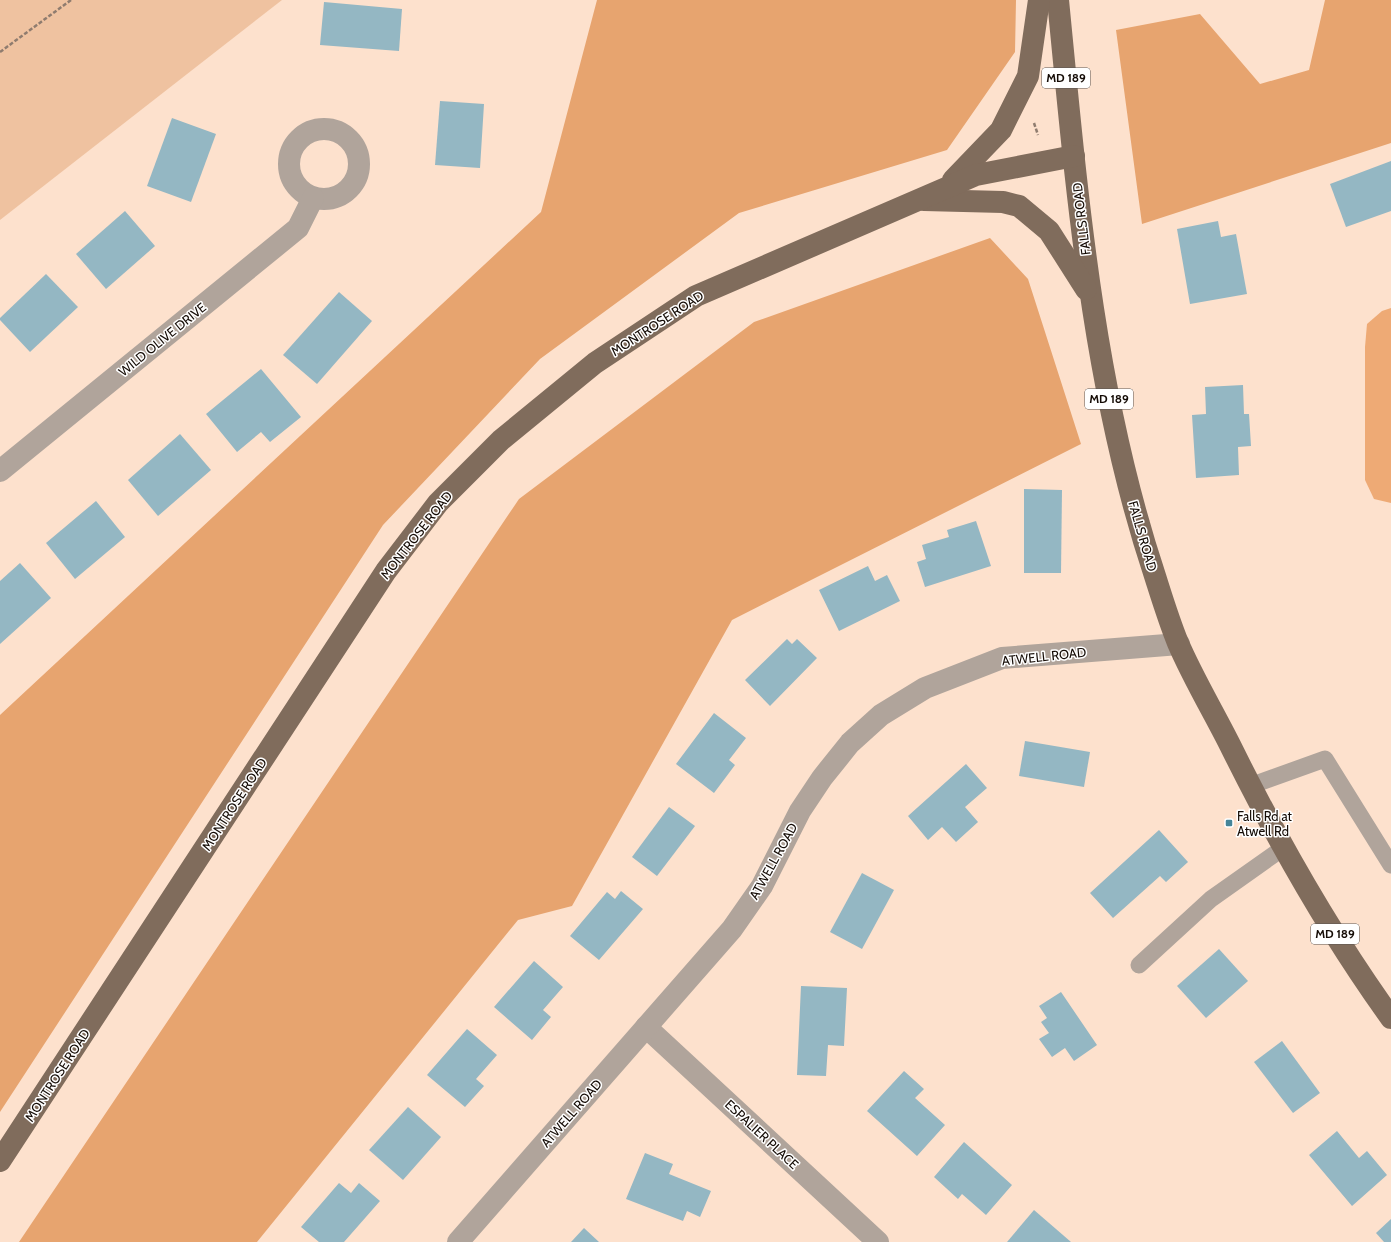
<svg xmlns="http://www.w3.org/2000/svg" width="1391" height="1242" viewBox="0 0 1391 1242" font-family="Cabin,sans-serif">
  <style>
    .green { fill: #efc2a0 }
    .forest { fill: #e7a46f }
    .water { fill: #eeaa75 }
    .building { fill: #94b7c3 }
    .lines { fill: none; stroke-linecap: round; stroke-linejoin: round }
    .path { stroke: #8f7c6f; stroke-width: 2.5; stroke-dasharray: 4 2; stroke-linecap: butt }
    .service { stroke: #b0a49b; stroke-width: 17 }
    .minor { stroke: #b0a49b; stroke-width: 22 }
    .primary { stroke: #806c5c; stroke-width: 22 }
    .poi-dot { fill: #458599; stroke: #fff; stroke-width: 1.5 }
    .labels { text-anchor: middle; stroke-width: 3; stroke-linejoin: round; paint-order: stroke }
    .shield { fill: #fff; stroke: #5a5450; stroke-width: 1 }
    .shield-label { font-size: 12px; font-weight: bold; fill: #140b05 }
    .street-label { font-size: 13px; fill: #140b05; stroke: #fff }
    .poi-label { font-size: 13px; fill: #140b05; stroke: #fff; text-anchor: start }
  </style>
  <rect width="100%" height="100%" fill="#fde1cd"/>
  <!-- green -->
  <path class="green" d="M0,0H282L0,220Z"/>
  <!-- forest -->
  <g class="forest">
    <path d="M597,0H1016L1015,52L947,150L739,213L540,359L383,525L0,1112V715L541,212Z"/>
    <path d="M1325,0H1391V143L1142,224L1116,30L1200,14L1260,84L1309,70Z"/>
    <path d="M990,238L1028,279L1081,444L732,620L572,906L518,920L257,1242H19L519,499L754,322Z"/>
  </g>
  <!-- water -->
  <path class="water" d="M1391,308V503L1374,499L1365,480V347L1367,324L1382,311Z"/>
  <!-- building -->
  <g class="building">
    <path d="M324,2L402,9L399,51L320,45Z"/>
    <path d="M440,101L484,104L480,168L435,165Z"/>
    <path d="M172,118L216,134L191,202L147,186Z"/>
    <path d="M1391,161V211L1346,227L1330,184Z"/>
    <path d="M125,211L155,246L106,289L76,254Z"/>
    <path d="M1218,221L1221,237L1236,234L1247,294L1190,304L1177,229Z"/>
    <path d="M46,274L78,307L30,352L0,320V318Z"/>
    <path d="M339,292L372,321L317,384L283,355Z"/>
    <path d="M261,369L301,417L270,442L261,432L237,452L206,414Z"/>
    <path d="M1243,385L1244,414H1249L1251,446L1238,447L1239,475L1196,478L1192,415L1206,414L1205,387Z"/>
    <path d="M180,434L211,470L158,516L128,480Z"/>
    <path d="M1024,489L1062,490L1061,573H1024Z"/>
    <path d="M96,501L125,537L75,579L46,543Z"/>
    <path d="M976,521L991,566L925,587L917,562L926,559L922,545L949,537L947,530Z"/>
    <path d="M20,563L51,598L0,644V581Z"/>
    <path d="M868,566L875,581L887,575L900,601L839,631L819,590Z"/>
    <path d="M787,639L792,644L797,639L817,658L770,706L745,680Z"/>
    <path d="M714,713L746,738L729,760L735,765L714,793L676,764Z"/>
    <path d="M1025,741L1090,752L1084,787L1019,776Z"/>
    <path d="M966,764L987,788L965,807L978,822L956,842L942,827L928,840L908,816Z"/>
    <path d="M669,807L695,826L657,876L632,857Z"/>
    <path d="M1159,830L1188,862L1166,882L1160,876L1113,918L1090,893Z"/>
    <path d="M862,873L894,890L862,949L830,932Z"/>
    <path d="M621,891L643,909L599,960L570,936L607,892L615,899Z"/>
    <path d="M1219,949L1248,981L1206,1018L1177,986Z"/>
    <path d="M534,961L563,987L543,1010L551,1017L532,1040L494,1007Z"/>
    <path d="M801,986L847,988L844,1046L828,1045L826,1076L797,1075Z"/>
    <path d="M1061,992L1097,1045L1074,1061L1065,1048L1052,1057L1039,1039L1049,1033L1041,1022L1047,1018L1039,1006Z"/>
    <path d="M467,1029L497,1055L476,1079L484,1086L465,1107L427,1075Z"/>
    <path d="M1282,1041L1320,1093L1293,1113L1254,1062Z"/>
    <path d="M904,1071L924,1089L915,1098L945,1125L917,1156L867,1111Z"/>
    <path d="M408,1107L441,1137L403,1180L369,1150Z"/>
    <path d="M1337,1131L1359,1158L1367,1151L1387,1175L1352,1206L1309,1155Z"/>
    <path d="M964,1142L1012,1185L986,1215L962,1194L958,1199L934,1177Z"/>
    <path d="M645,1153L673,1164L669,1174L711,1191L700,1217L687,1211L683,1221L626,1199Z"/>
    <path d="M339,1183L351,1193L359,1183L380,1201L344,1242H319L301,1227Z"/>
    <path d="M1034,1210L1071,1242H1007Z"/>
    <path d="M1391,1219V1242H1384L1376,1233Z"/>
    <path d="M584,1228L599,1242H571Z"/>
  </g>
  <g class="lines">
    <!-- path -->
    <g class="path">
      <path d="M0,52L71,0"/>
      <path d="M1034,123L1038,135"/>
    </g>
    <!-- service -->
    <g class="service">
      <path d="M1250,786L1325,759L1391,865"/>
      <path d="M1139,965L1211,899L1283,848"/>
    </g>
    <!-- minor -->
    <g class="minor">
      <circle cx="324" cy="164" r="35"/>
      <path d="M0,471L298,228L313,198"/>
      <path d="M646,1027L878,1242"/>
      <path d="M458,1242L732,929L762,886L800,811L822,778L850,743L881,715L925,688L1002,658L1179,644"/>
    </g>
    <!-- primary -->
    <g class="primary">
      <path d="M1058,0C1077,194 1093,390 1155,576C1162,598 1169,621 1178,643C1193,678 1213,711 1230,745C1277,840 1329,932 1391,1018"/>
      <path d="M953,180L1001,130L1028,76L1039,0"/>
      <path d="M924,200L1003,202L1019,206L1049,231L1086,289"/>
      <path d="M0,1161L386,571L438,503L501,440L595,363L696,296L976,175L1074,156"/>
    </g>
  </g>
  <!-- markers -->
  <rect class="poi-dot" x="1225" y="819" width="8" height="8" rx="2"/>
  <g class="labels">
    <!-- shield labels -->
    <g class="shield">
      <rect x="1042" y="68" width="48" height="20" rx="3"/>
      <rect x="1085" y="389" width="48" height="20" rx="3"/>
      <rect x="1311" y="924" width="48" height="20" rx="3"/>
    </g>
    <g class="shield-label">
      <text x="1066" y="82">MD 189</text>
      <text x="1109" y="403">MD 189</text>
      <text x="1335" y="938">MD 189</text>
    </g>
    <!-- street labels -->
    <g class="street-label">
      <text transform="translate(1081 219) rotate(-97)" y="5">FALLS ROAD</text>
      <text transform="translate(657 323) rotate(-33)" y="5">MONTROSE ROAD</text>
      <text transform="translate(162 339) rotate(-39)" y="5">WILD OLIVE DRIVE</text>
      <text transform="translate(416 535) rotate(-52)" y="5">MONTROSE ROAD</text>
      <text transform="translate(1143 536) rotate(74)" y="5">FALLS ROAD</text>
      <text transform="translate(1044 656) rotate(-6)" y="5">ATWELL ROAD</text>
      <text transform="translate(234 804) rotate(-57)" y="5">MONTROSE ROAD</text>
      <text transform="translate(773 861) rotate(-61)" y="5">ATWELL ROAD</text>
      <text transform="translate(57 1075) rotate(-57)" y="5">MONTROSE ROAD</text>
      <text transform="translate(571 1113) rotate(-49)" y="5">ATWELL ROAD</text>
      <text transform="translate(762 1134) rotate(43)" y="5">ESPALIER PLACE</text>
    </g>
    <!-- poi labels -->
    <g class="poi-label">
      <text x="1237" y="821">Falls Rd at<tspan x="1237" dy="15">Atwell Rd</tspan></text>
    </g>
  </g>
</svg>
